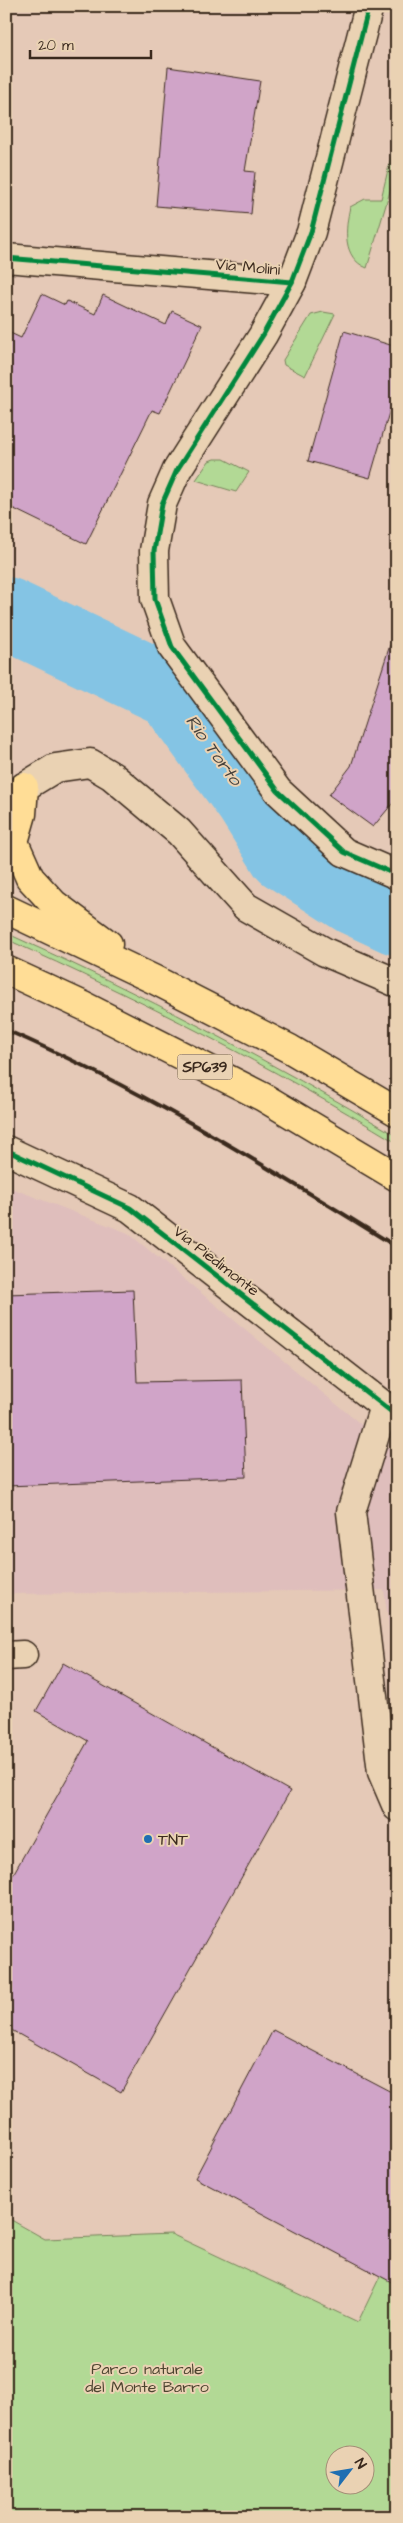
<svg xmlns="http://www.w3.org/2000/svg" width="403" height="2523" viewBox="0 0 403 2523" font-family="'Architects Daughter',sans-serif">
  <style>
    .built { fill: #dfbebc }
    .green { fill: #b2d995; stroke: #76825a; fill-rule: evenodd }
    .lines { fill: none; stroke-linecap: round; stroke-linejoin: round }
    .river { stroke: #84c4e4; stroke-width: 72 }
    .building { fill: #d0a4c8; stroke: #3b2a1e }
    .minor-casing { stroke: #3b2a1e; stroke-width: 31 }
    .major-casing { stroke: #3b2a1e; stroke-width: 31 }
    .minor { stroke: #ead2b3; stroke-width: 28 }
    .major { stroke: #ffdd96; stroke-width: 28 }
    .rail { stroke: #3b2a1e; stroke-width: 4 }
    .cycleway-casing { stroke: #ead2b3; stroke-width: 8 }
    .cycleway { stroke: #00873e; stroke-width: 5 }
    .poi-dot { fill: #1f6fb2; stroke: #ead2b3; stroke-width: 2 }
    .labels { text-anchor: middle; stroke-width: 4; stroke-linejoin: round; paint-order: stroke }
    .shield { fill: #ead2b3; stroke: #705c4b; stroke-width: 1 }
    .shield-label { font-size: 15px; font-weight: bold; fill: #3b2a1e }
    .street-label { font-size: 16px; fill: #3b2a1e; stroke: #ead2b3 }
    .poi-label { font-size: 16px; fill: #3b2a1e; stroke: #ead2b3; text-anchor: start }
    .park-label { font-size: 16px; fill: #4d4430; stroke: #ead2b3 }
    .water-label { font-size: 18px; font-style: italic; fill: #46413c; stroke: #ead2b3 }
  </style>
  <rect width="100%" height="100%" fill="#e5c9b7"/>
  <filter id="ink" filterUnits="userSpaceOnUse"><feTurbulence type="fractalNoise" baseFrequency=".02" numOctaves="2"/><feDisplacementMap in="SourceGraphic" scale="10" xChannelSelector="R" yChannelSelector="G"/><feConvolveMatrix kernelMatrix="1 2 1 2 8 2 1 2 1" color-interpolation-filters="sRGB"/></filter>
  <g filter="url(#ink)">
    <!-- built -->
    <path class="built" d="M6,1186L128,1233L397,1454V1688L384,1590L6,1594Z"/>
    <!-- green -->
    <g class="green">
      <path d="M397,132V168L367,268C342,258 345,229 350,207L365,199H381Z"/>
      <path d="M323,312L335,314L305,376L284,365L283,360L311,315Z"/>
      <path d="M214,459H224L249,472L236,492L196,480L209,461Z"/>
      <path d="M6,933C141,993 270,1061 397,1136V1143C271,1066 141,1000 6,939Z"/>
      <path d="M6,2217L45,2239L171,2234L358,2322L397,2241V2517H6ZM336,2456H366V2486H336Z"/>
    </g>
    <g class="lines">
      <!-- river -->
      <path class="river" d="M6,613L172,692L250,799L285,855L354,899L397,919"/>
    </g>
    <!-- building -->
    <g class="building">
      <path d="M168,67L260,81L245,171L255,172L251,214L156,206Z"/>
      <path d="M42,294L65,305L67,301L95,314L103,295L166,325L172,311L202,325L160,413L152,410L86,544L6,505V331L21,338Z"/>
      <path d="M344,331L397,347V385L370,478L308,461Z"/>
      <path d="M390,645L397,646V798L373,827L329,795L351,766Z"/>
      <path d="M133,1290L137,1382L242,1380L246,1477L6,1486V1294Z"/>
      <path d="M63,1663L290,1791L121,2092L6,2027V1887L88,1741L36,1711Z"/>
      <path d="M273,2030L397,2095V2285L195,2178Z"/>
    </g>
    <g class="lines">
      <!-- minor casing -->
      <g class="minor-casing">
        <g id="minor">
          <path d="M6,258L292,282L311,232L369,6"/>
          <path d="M292,282L263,335L177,470L162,504L154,551L155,599L172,647L278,791L344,852L397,875"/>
          <path d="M24,787L55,768L90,763L112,776L179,832L246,907L325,952L397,983"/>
          <path d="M6,1150L130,1208L397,1416"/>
          <path d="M384,1406L351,1512L382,1772L397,1807"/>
          <path d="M6,1656L23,1655"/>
        </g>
      </g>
      <!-- major casing -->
      <g class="major-casing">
        <g id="major">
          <path d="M24,787L22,814L14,842L30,878L54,904L108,944"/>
          <path d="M6,909L155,980L290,1049L397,1112"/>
          <path d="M6,970L84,1006L263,1097L397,1177"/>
        </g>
      </g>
      <!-- minor -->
      <use href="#minor" class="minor"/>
      <!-- major -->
      <use href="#major" class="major"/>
      <!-- rail -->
      <path class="rail" d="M6,1030C143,1089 270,1169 397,1247"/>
      <!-- cycleway casing -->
      <g class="cycleway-casing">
        <g id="cycleway">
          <path d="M6,258L292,282L311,232L369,6"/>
          <path d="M292,282L263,335L177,470L162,504L154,551L155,599L172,647L278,791L344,852L397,875"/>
          <path d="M6,1150L130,1208L397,1416"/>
        </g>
      </g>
      <!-- cycleway -->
      <use href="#cycleway" class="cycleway"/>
    </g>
  </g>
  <!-- markers -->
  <circle class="poi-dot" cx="148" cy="1839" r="5"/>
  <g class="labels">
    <!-- shield labels -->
    <rect class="shield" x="177.5" y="1054.5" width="55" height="25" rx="4"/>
    <g class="shield-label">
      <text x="205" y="1072">SP639</text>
    </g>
    <!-- street labels -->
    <g class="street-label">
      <text transform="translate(248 266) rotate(5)" y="6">Via Molini</text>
      <text transform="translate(217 1260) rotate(38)" y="6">Via Piedimonte</text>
    </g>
    <!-- poi labels -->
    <g class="poi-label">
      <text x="158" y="1845">TNT</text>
    </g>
    <!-- park labels -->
    <g class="park-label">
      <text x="147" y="2374">Parco naturale<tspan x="147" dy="18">del Monte Barro</tspan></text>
    </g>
    <!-- water labels -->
    <g class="water-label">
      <text transform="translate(214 750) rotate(54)" y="6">Rio Torto</text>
    </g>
  </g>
  <!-- margin -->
  <rect width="403" height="2523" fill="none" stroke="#ead2b3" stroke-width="25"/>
  <rect x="12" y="12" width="378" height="2498" fill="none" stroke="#3b2a1e" stroke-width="2" filter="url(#ink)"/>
  <!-- north arrow -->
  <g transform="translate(350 2470) rotate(59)"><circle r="24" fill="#ead2b3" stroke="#a48f77"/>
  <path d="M0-4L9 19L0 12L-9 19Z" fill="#1f6fb2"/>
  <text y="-8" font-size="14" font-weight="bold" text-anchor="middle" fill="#3b2a1e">N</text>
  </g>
  <!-- scale -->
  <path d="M30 50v8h121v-8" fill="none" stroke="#3b2a1e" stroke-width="2.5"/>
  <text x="38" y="50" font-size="15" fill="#3b2a1e" stroke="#ead2b3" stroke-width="4" paint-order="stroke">20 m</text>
</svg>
